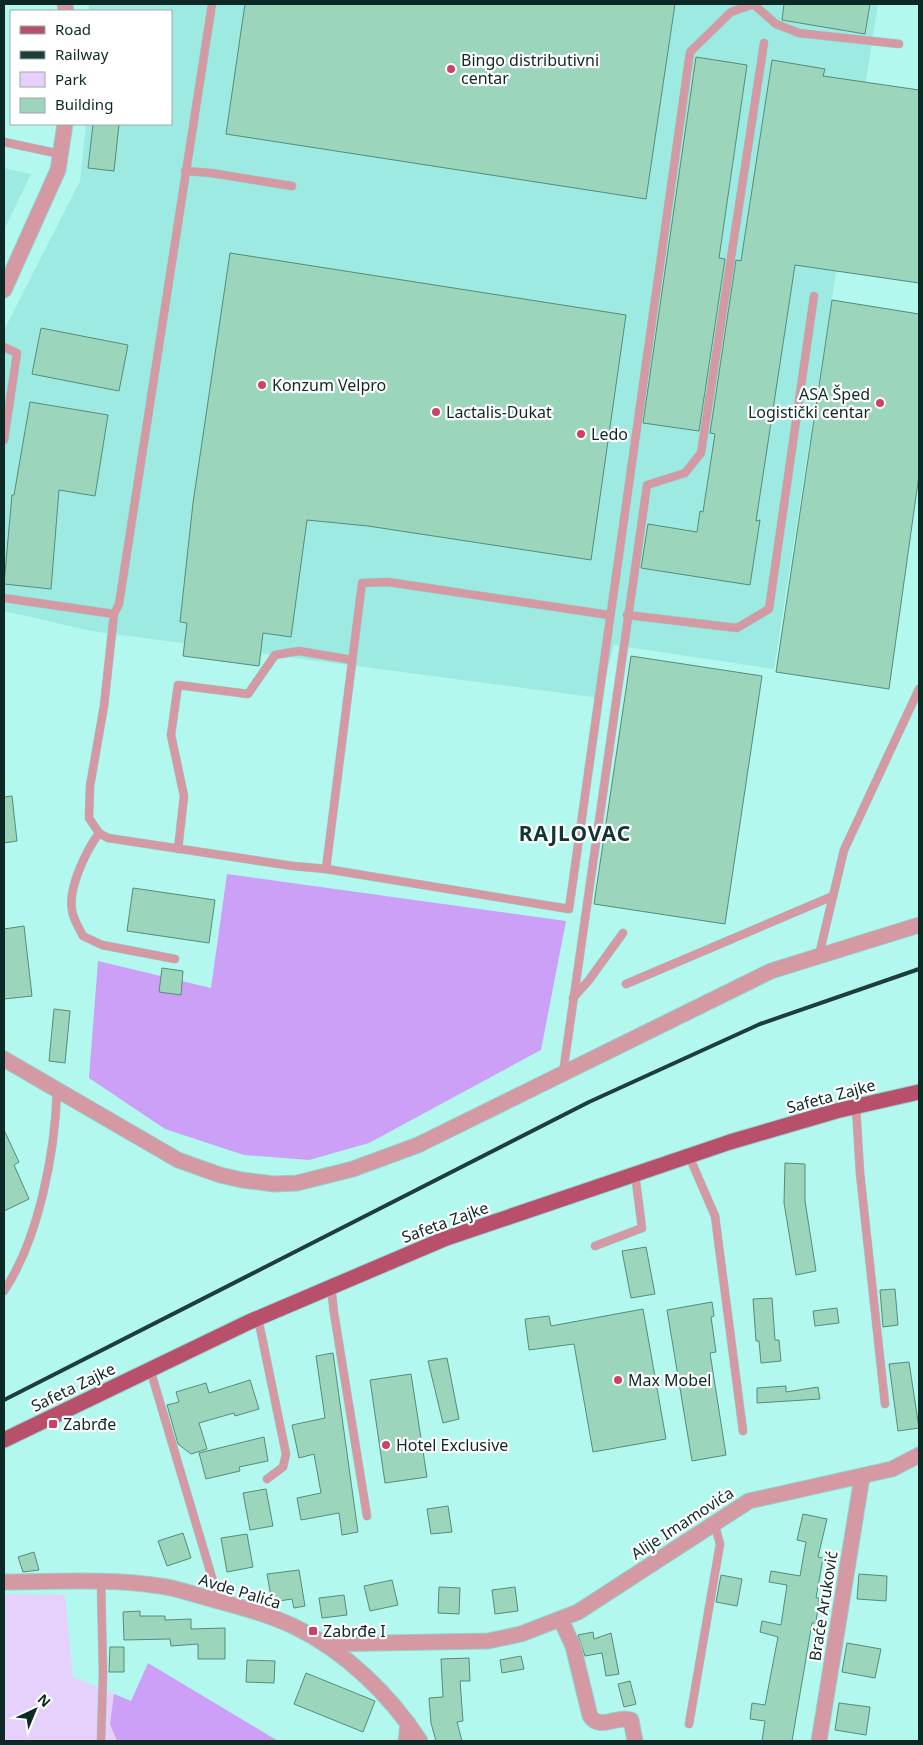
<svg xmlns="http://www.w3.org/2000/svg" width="923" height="1745" viewBox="0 0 923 1745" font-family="'Noto Sans',sans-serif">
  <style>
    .built { fill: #9ceae1 }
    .green { fill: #e5d1fc }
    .forest { fill: #cca0f7 }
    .building { fill: #9ad5bc; stroke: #558d77 }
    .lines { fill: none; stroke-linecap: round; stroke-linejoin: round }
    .service-casing { stroke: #95d3cb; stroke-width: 9 }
    .minor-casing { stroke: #95d3cb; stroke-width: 17 }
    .tertiary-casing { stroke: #95d3cb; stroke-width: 17 }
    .primary-casing { stroke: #95d3cb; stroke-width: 17 }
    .service { stroke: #d499a3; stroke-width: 8 }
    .minor { stroke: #d499a3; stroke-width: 15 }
    .tertiary { stroke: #d499a3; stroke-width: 15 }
    .primary { stroke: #b9506b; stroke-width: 15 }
    .rail { stroke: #1d3e3b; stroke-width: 4 }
    .poi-dot { fill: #cf406b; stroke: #fff; stroke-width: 2 }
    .labels { text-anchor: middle; stroke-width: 4.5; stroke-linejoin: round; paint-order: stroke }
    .poi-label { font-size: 16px; fill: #0c2926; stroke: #fff; text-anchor: start }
    .street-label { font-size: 16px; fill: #0c2926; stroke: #fff }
    .district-label { font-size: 21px; font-weight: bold; letter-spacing: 1px; fill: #113532; stroke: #fff }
  </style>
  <rect width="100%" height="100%" fill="#b3f8ef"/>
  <!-- built -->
  <g class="built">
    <path d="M89,4H878L774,669L614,645L600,698L91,631L4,611V330L80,181L86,124H171V11H89Z"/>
    <path d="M4,168L31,174L4,230Z"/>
  </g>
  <!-- green -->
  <path class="green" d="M4,1594L65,1595L73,1677L114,1694L110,1724L117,1741H4Z"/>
  <!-- forest -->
  <g class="forest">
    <path d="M227,874L566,921L541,1050L369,1143L309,1160L244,1155L165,1129L89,1078L98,961L211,988Z"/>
    <path d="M148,1663L278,1741H117L110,1724L114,1694L131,1701Z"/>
  </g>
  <!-- building -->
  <g class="building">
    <path d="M245,4H675L646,199L226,134Z"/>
    <path d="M784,4H870L865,34L782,20Z"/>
    <path d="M696,57L747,65L719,258L725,259L699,431L643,423Z"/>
    <path d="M772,60L825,69L823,76L919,90V283L795,265L756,521L760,520L750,585L641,568L648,524L697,532L700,511L703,512L715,434L710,433L736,260L741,261Z"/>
    <path d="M93,124H119L114,171L88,168Z"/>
    <path d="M230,253L626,315L591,560L368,526L307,520L291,637L263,633L259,666L183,656L187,623L180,622L193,503Z"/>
    <path d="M832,300L919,314V475L889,689L776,672Z"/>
    <path d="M41,328L128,345L119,391L32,374Z"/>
    <path d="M30,402L108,415L95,496L59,490L51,589L4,584L12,495H14Z"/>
    <path d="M631,656L762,676L725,924L594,904Z"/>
    <path d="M12,796L17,841L4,843V797Z"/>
    <path d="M133,888L215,900L209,943L127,931Z"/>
    <path d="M24,926L32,996L4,999V929Z"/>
    <path d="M162,968L183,971L181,995L159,992Z"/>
    <path d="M54,1009L70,1011L65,1063L49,1061Z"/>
    <path d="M4,1130L19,1162L14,1165L29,1199L4,1211Z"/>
    <path d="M785,1163L805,1164V1201L816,1271L796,1275L784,1203Z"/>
    <path d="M646,1247L655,1294L631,1298L622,1251Z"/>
    <path d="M895,1289L898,1325L883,1327L880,1290Z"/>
    <path d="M772,1298L775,1340H779L781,1361L761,1363L759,1341H756L753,1299Z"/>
    <path d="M712,1302L714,1316L711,1317L716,1352L710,1353L726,1455L692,1461L667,1310Z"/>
    <path d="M837,1308L839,1323L815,1326L813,1311Z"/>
    <path d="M643,1309L666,1439L593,1452L574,1344L529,1350L525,1319L549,1316L551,1326Z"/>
    <path d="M333,1353L358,1532L342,1535L339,1513L301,1520L297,1498L321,1493L314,1454L299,1458L292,1425L325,1418L316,1356Z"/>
    <path d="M447,1358L459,1419L443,1423L428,1361Z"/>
    <path d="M909,1362L919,1428L898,1431L889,1364Z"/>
    <path d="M411,1374L427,1477L385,1483L370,1380Z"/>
    <path d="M250,1380L259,1409L235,1416L234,1413L199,1423L207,1449L191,1454L178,1444L167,1405L179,1402L176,1392L206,1383L209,1393Z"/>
    <path d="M786,1386V1392L818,1387L820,1399L757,1403V1388Z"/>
    <path d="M264,1437L268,1461L239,1467L240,1471L206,1479L199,1453Z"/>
    <path d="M266,1489L273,1526L250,1530L243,1493Z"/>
    <path d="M448,1506L452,1532L431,1534L427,1509Z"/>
    <path d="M803,1514L827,1519L818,1557L823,1558L816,1598H819L816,1623H812L792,1741H762L765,1721L750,1719L752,1703L765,1705L778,1637L760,1632L762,1621L781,1625L787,1585L769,1582L771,1571L800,1576L806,1542L797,1540Z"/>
    <path d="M183,1533L191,1558L167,1566L158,1541Z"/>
    <path d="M247,1534L253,1567L227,1572L221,1538Z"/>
    <path d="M34,1552L39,1570L23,1572L18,1557Z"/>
    <path d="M299,1570L305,1606L294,1608L292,1599L272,1602L267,1574Z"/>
    <path d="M859,1574L887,1576L886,1601L857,1599Z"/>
    <path d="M721,1575L742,1579L737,1606L716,1602Z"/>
    <path d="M392,1580L398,1605L370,1611L364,1586Z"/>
    <path d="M439,1587L460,1588L459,1614L438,1613Z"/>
    <path d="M515,1587L518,1611L495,1614L492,1590Z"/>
    <path d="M344,1595L347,1615L322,1618L319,1598Z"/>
    <path d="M140,1611V1616H165V1620L191,1619V1629L225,1628V1659H198V1644L171,1646L170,1639L124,1640L123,1612Z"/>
    <path d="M593,1632L594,1639L611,1633L619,1674L606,1676L602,1653L585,1656L578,1635Z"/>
    <path d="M847,1643L881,1649L875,1678L842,1672Z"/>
    <path d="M110,1647H124V1672H109Z"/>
    <path d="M521,1656L524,1669L502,1673L500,1660Z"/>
    <path d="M469,1658L470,1681H460L463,1721L457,1722L462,1741H436L431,1723L429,1698L443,1697L441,1659Z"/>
    <path d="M247,1660L275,1661L274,1683L246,1682Z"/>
    <path d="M306,1673L375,1701L363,1732L294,1704Z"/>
    <path d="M630,1681L636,1704L624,1707L618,1684Z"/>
    <path d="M839,1703L870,1707L866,1735L835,1730Z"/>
  </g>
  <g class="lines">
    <!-- service casing -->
    <g class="service-casing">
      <g id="service">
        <path d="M212,4L119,604L114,614L104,706L90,786L89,818L99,833L108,838L293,866L326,869L569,909L690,52L731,12L754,4"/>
        <path d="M753,4L776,24L799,33L899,44"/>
        <path d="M4,142L60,154"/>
        <path d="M185,171L211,173L292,186"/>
        <path d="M4,347L17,353L4,440"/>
        <path d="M4,598L114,614"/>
        <path d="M627,615L737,628L769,609L814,296"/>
        <path d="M99,833C86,851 68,888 72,910C73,919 79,928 83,936L102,945L175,959"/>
        <path d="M178,849L184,796L171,735L178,685L248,694L275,655L299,651L352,660"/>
        <path d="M326,869L362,583L388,582L609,615"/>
        <path d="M819,955L844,850L919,689"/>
        <path d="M626,984L833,896"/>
        <path d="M573,998L589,980L623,933"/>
        <path d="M563,1073L647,485L685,473L701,453L764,43"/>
        <path d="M856,1107L860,1173L885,1404"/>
        <path d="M689,1156L715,1216L743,1431"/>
        <path d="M595,1246L642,1228L635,1174"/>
        <path d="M331,1286L334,1313L367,1516"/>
        <path d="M4,1291C39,1238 55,1153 57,1090"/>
        <path d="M258,1318L286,1454L283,1467L267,1479"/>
        <path d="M150,1369L219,1601"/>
        <path d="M101,1582L103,1674L101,1741"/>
        <path d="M689,1724L720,1544L714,1522"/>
      </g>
    </g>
    <!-- minor casing -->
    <g class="minor-casing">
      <g id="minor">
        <path d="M4,1059L178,1160L220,1175L242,1180L274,1184L297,1183L353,1169L418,1145L771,971L919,925"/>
        <path d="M561,1620L573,1646L590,1716C600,1731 617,1715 631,1720L635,1741"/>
        <path d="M325,1644L488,1641L521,1634L578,1612L749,1501L892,1469L919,1455"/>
        <path d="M406,1741L408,1723"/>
        <path d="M819,1741L862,1477"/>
      </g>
    </g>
    <!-- tertiary casing -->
    <g class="tertiary-casing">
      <g id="tertiary">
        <path d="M65,4L66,11"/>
        <path d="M4,290L58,170L65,124"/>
        <path d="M4,1582C55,1582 109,1578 160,1586C177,1588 195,1595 211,1599C240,1607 268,1614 295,1627C345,1651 390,1695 420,1741"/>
      </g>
    </g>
    <!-- primary casing -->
    <g class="primary-casing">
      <path id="primary" d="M4,1440L249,1322L444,1239L730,1142L836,1111L919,1092"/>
    </g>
    <!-- service -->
    <use href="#service" class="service"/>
    <!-- minor -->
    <use href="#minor" class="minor"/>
    <!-- tertiary -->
    <use href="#tertiary" class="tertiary"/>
    <!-- primary -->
    <use href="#primary" class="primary"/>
    <!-- rail -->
    <path class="rail" d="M4,1400L589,1102L760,1024L919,969"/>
  </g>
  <!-- markers -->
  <g class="poi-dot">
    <circle cx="451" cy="69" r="5"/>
    <circle cx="262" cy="385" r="5"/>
    <circle cx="880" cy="403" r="5"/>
    <circle cx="436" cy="412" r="5"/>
    <circle cx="581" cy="434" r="5"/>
    <circle cx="618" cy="1380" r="5"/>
    <rect x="48" y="1419" width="10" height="10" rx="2.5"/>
    <circle cx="386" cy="1445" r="5"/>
    <rect x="308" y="1626" width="10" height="10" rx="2.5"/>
  </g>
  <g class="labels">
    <!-- poi labels -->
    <g class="poi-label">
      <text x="461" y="66">Bingo distributivni<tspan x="461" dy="18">centar</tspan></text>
      <text x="272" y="391">Konzum Velpro</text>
      <text x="870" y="400" text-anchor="end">ASA Šped<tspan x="870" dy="18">Logistički centar</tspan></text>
      <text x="446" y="418">Lactalis-Dukat</text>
      <text x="591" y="440">Ledo</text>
      <text x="628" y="1386">Max Mobel</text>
      <text x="63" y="1430">Zabrđe</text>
      <text x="396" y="1451">Hotel Exclusive</text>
      <text x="323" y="1637">Zabrđe I</text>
    </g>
    <!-- street labels -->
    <g class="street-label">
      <text transform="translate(831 1096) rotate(-15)" y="6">Safeta Zajke</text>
      <text transform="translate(445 1222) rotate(-20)" y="6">Safeta Zajke</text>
      <text transform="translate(73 1387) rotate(-26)" y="6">Safeta Zajke</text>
      <text transform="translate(682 1523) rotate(-33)" y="6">Alije Imamovića</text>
      <text transform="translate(240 1591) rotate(17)" y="6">Avde Palića</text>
      <text transform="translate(823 1606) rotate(-81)" y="6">Braće Aruković</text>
    </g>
    <!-- district labels -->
    <g class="district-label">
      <text x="575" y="841">RAJLOVAC</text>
    </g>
  </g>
  <!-- border -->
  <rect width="923" height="1745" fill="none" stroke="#0c2926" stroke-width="10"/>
  <!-- legend -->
  <rect x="10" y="10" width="162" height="115" fill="#ffffff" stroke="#9ea9a8"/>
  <rect x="20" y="26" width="25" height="8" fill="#b9506b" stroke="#9ea9a8"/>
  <text x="55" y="35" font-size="15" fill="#0c2926">Road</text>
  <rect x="20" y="51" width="25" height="8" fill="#1d3e3b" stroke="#9ea9a8"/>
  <text x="55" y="60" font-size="15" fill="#0c2926">Railway</text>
  <rect x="20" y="72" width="25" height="15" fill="#e5d1fc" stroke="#9ea9a8"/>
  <text x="55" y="85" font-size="15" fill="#0c2926">Park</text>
  <rect x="20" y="98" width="25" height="15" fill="#9ad5bc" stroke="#9ea9a8"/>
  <text x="55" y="110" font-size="15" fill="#0c2926">Building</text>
  <!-- north arrow -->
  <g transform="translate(35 1710) rotate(44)" stroke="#ffffff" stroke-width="4" paint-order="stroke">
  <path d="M0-4L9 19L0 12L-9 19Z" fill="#0c2926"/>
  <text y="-8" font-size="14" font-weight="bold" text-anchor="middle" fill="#0c2926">N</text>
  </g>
</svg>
